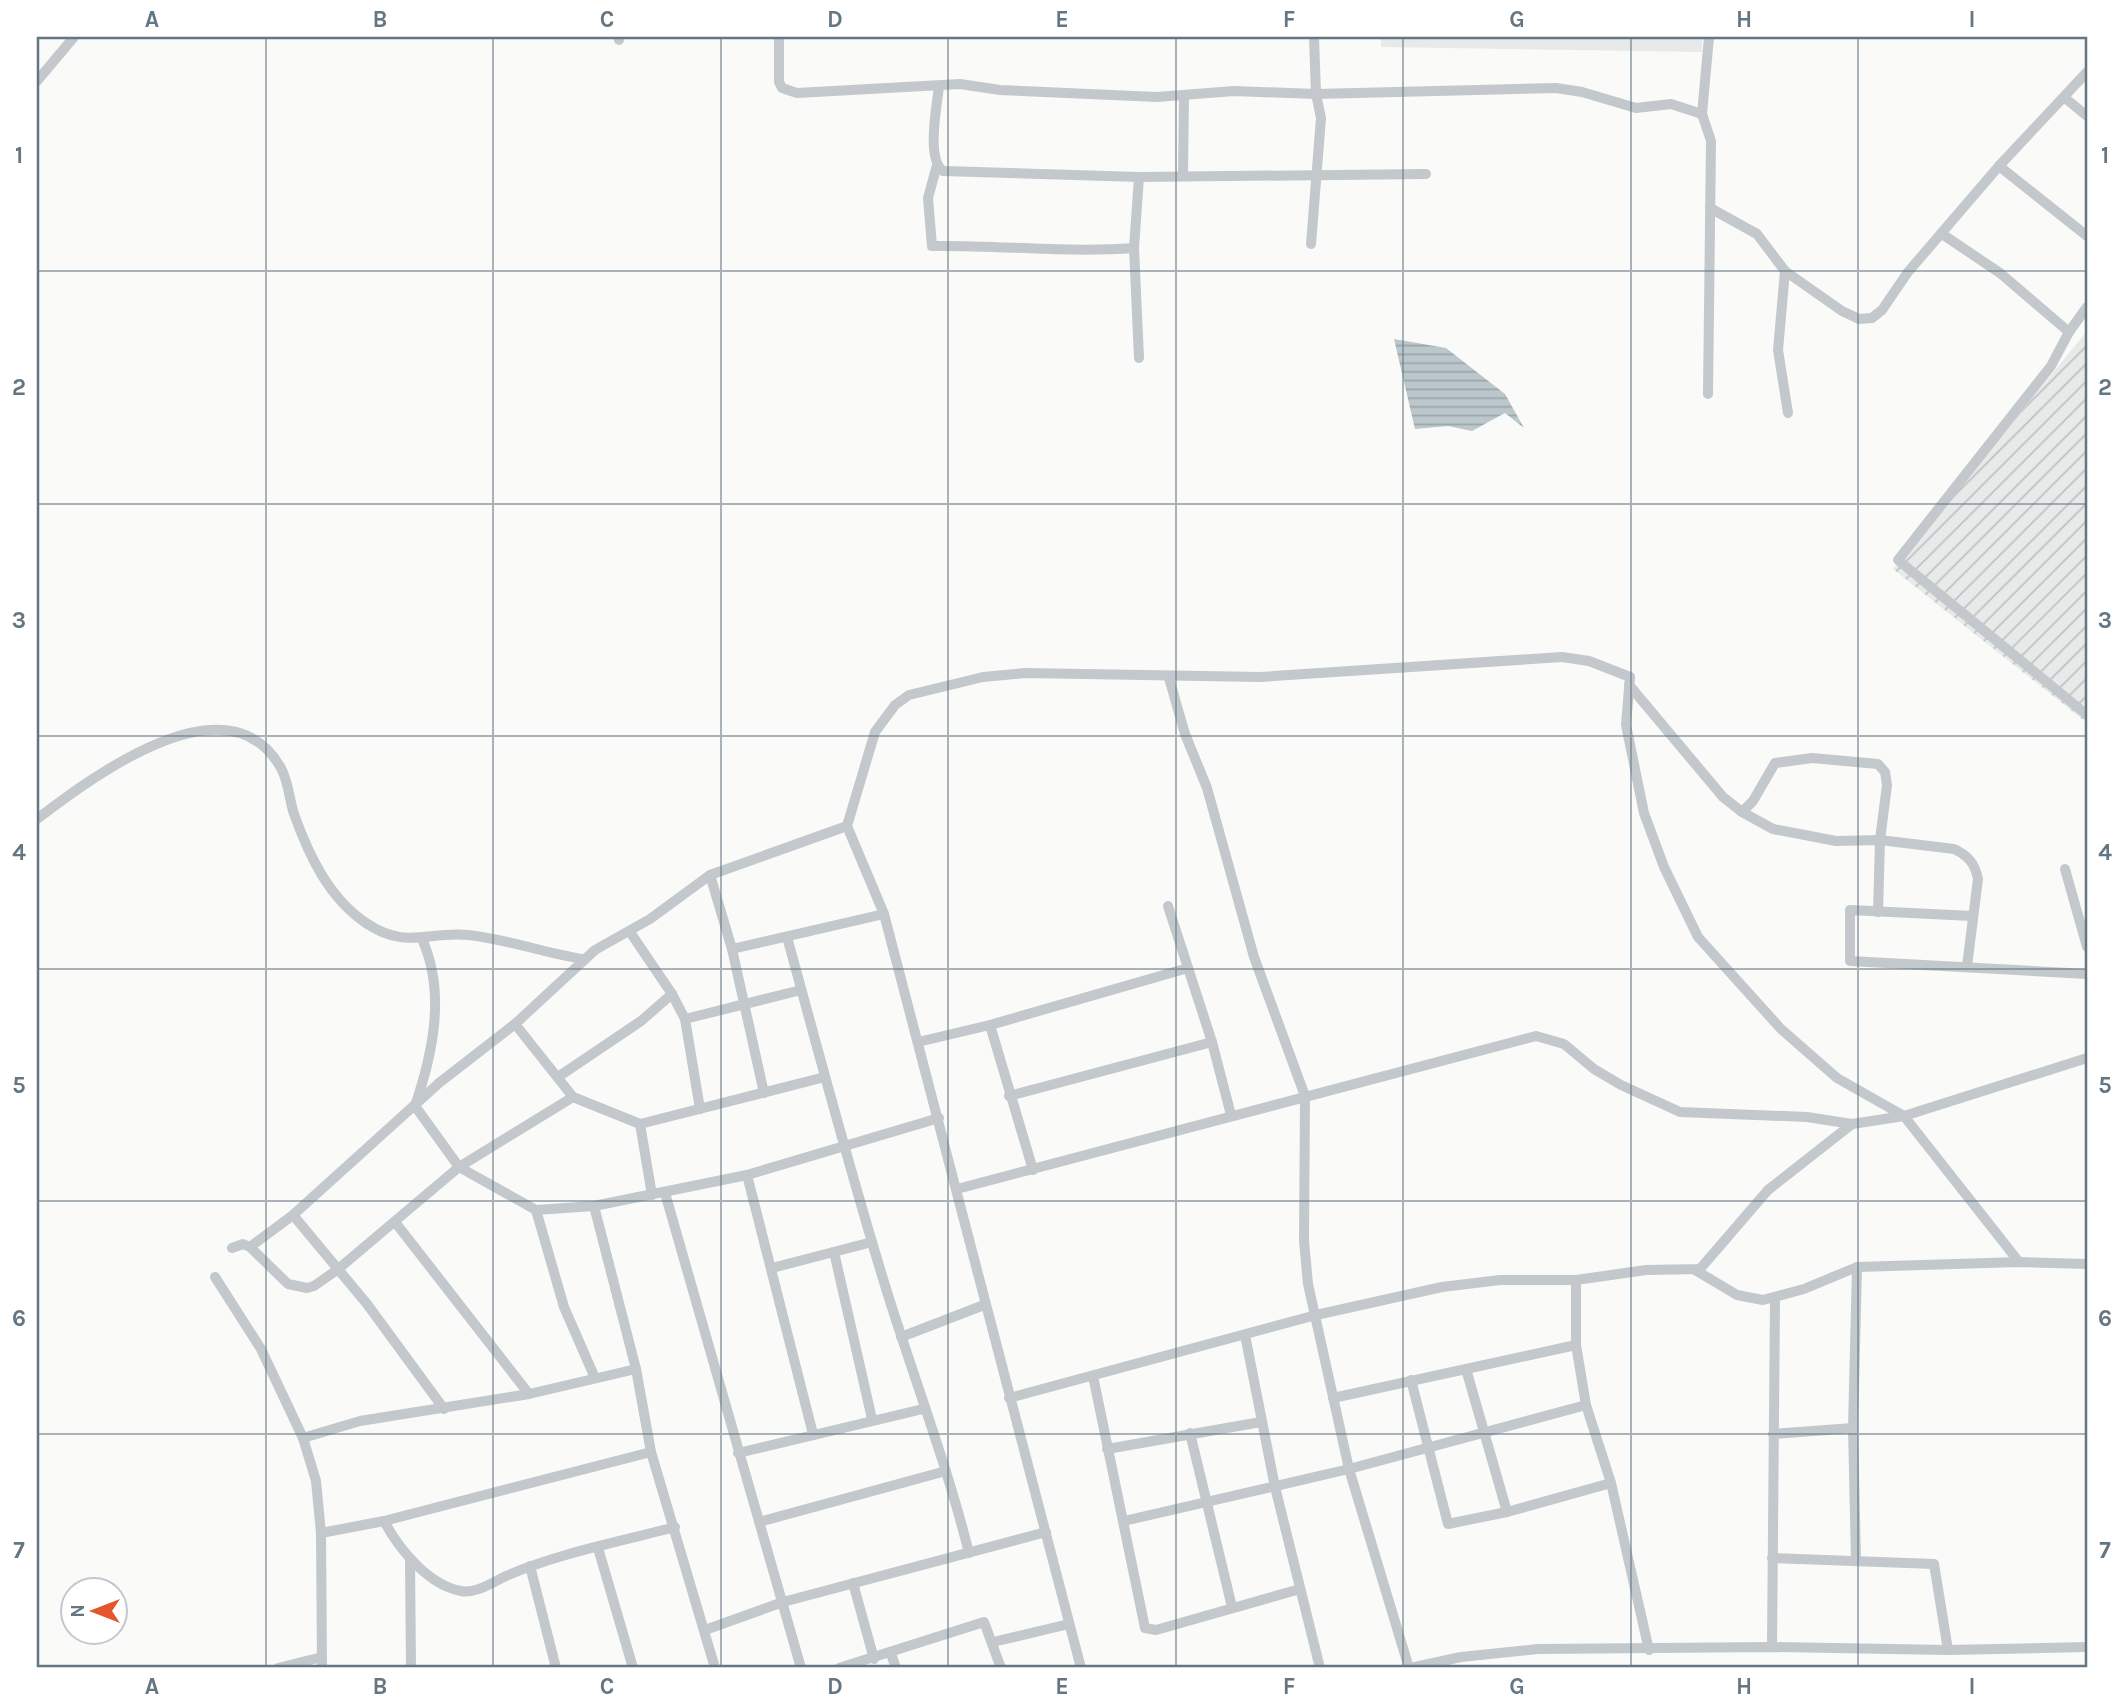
<svg xmlns="http://www.w3.org/2000/svg" width="2124" height="1705" viewBox="0 0 2124 1705" font-family="Karla,sans-serif">
  <style>
    .built { fill: #e8e9e9 }
    .industrial { fill: url(#industrial-furrows) }
    .water { fill: url(#water-rules) }
    .lines { fill: none; stroke-linecap: round; stroke-linejoin: round }
    .street { stroke: #c3c8cc; stroke-width: 10 }
    .grid { fill: none; stroke: #657683; stroke-width: 2; stroke-opacity: 0.55 }
    .neatline { fill: none; stroke: #657683; stroke-width: 2.5 }
    .grid-label { font-size: 23px; text-anchor: middle; font-weight: bold; fill: #657683 }
  </style>
  <defs>
    <pattern id="industrial-furrows" width="10" height="10" patternUnits="userSpaceOnUse" patternTransform="scale(1.75)"><rect width="10" height="10" fill="#e8e9e9"/><path d="M-1 1l2-2M0 10L10 0M9 11l2-2" fill="none" stroke="#c0c1c2"/></pattern>
    <pattern id="water-rules" width="6" height="5" patternUnits="userSpaceOnUse" patternTransform="scale(1.75)"><rect width="6" height="5" fill="#bbc7cb"/><path d="M0 2.5h6" fill="none" stroke="#9ca6aa"/></pattern>
  </defs>
  <rect width="100%" height="100%" fill="#fafaf8"/>
  <!-- built -->
  <path class="built" d="M1381,37H1702V52L1381,47Z"/>
  <!-- industrial -->
  <path class="industrial" d="M2087,331V723L1893,569Z"/>
  <!-- water -->
  <path class="water" d="M1394,339L1446,348L1505,394L1524,428L1505,413L1472,431L1448,426L1415,429Z"/>
  <g class="lines">
    <!-- street -->
    <g class="street">
      <path d="M779,37V82L782,88L797,93L960,84L1000,90L1157,97L1234,91L1316,94L1321,118L1311,244"/>
      <path d="M1314,37L1316,94L1556,88L1582,92L1636,108L1671,104L1702,114"/>
      <path d="M619,40V37"/>
      <path d="M37,81L74,37"/>
      <path d="M939,86C937,106 926,158 943,171L1139,177L1426,174"/>
      <path d="M2065,98L2087,116"/>
      <path d="M937,165L928,198L932,246C999,245 1067,253 1134,248"/>
      <path d="M1999,166L2087,236"/>
      <path d="M1183,175L1184,95"/>
      <path d="M1139,177L1134,248L1139,358"/>
      <path d="M1710,208L1757,234L1785,271L1842,311L1859,319L1872,318L1882,310L1908,272L1999,166L2087,72"/>
      <path d="M1942,234L2000,273L2069,332"/>
      <path d="M1785,271L1778,350L1788,413"/>
      <path d="M2087,307L2069,332L2051,366L1898,560L2087,715"/>
      <path d="M1708,394L1711,141L1702,114L1709,37"/>
      <path d="M1169,678L1185,734L1207,788L1254,957L1305,1096L1304,1241L1308,1284L1349,1469L1409,1668"/>
      <path d="M1629,685L1723,797L1742,812L1773,829L1836,841L1880,840L1954,849C1969,856 1975,864 1978,879L1967,966"/>
      <path d="M1742,812L1753,801L1775,763L1812,758L1878,764L1885,772L1887,785L1880,840L1878,912"/>
      <path d="M37,819C91,778 228,674 281,768C289,783 289,799 294,814C309,856 329,898 366,923C406,950 427,931 468,935C507,939 544,953 583,959"/>
      <path d="M2065,869L2087,947"/>
      <path d="M710,875L732,949L764,1093"/>
      <path d="M1168,906L1212,1042L1231,1115"/>
      <path d="M1972,916L1850,910V961L2087,974"/>
      <path d="M630,932L672,994L685,1019L700,1109"/>
      <path d="M787,937C820,1057 851,1176 888,1295C915,1381 947,1465 969,1553"/>
      <path d="M422,939C446,992 433,1053 415,1106L459,1167L536,1210L594,1206L747,1175L939,1118"/>
      <path d="M732,949L884,914"/>
      <path d="M685,1019L801,990"/>
      <path d="M990,1025L1033,1170"/>
      <path d="M918,1042L990,1025L1188,968"/>
      <path d="M558,1077L641,1021L672,994"/>
      <path d="M1009,1096L1212,1042"/>
      <path d="M573,1097L640,1124L652,1195"/>
      <path d="M640,1124L825,1077"/>
      <path d="M747,1175L813,1434"/>
      <path d="M957,1189L1536,1036L1564,1044L1594,1069L1621,1085L1680,1112L1807,1117L1852,1124"/>
      <path d="M665,1193L801,1668"/>
      <path d="M594,1206L636,1369L651,1452L715,1668"/>
      <path d="M536,1210L564,1307L595,1378"/>
      <path d="M293,1215L367,1304L444,1409"/>
      <path d="M395,1222L529,1394"/>
      <path d="M250,1247L293,1215L439,1083L515,1024L595,950L650,919L710,875L847,826"/>
      <path d="M232,1248L243,1244L250,1247L288,1284L307,1288L314,1286L337,1270L459,1167L573,1097L515,1024"/>
      <path d="M834,1252L872,1419"/>
      <path d="M772,1268L872,1242"/>
      <path d="M1695,1270L1737,1295L1763,1300L1804,1289L1857,1267L2019,1262L2087,1264"/>
      <path d="M215,1277L261,1349L303,1438L316,1481L321,1533L322,1668"/>
      <path d="M1576,1280V1345L1586,1405L1611,1483L1649,1650"/>
      <path d="M1245,1335L1275,1487L1320,1668"/>
      <path d="M901,1337L984,1305"/>
      <path d="M1466,1369L1507,1512"/>
      <path d="M1093,1376L1145,1628L1156,1630L1300,1589"/>
      <path d="M1411,1380L1448,1524L1507,1512L1611,1483"/>
      <path d="M1009,1398L1316,1315L1442,1287L1500,1280H1576L1646,1270L1700,1269L1768,1190L1852,1124L1904,1116L2087,1058"/>
      <path d="M1333,1398L1576,1345"/>
      <path d="M1190,1433L1232,1607"/>
      <path d="M1773,1434L1853,1428"/>
      <path d="M303,1438L360,1421L529,1394L636,1369"/>
      <path d="M1107,1449L1261,1422"/>
      <path d="M738,1453L923,1409"/>
      <path d="M384,1521C399,1549 428,1585 461,1591C476,1594 493,1582 506,1576C559,1553 619,1542 675,1527"/>
      <path d="M1124,1521L1349,1469L1586,1405"/>
      <path d="M759,1522L946,1471"/>
      <path d="M321,1533L384,1521L651,1452"/>
      <path d="M598,1548L633,1668"/>
      <path d="M1772,1558L1934,1564L1948,1650"/>
      <path d="M410,1561L411,1668"/>
      <path d="M1856,1561L1853,1428L1857,1267"/>
      <path d="M530,1566L556,1668"/>
      <path d="M853,1583L874,1659"/>
      <path d="M705,1630L783,1602L1046,1532"/>
      <path d="M993,1642L1069,1624"/>
      <path d="M1772,1647L1775,1299"/>
      <path d="M891,1654L896,1668"/>
      <path d="M278,1668L322,1657"/>
      <path d="M839,1668L984,1622L1001,1668"/>
      <path d="M1081,1668L884,914L847,826L875,732L895,705L909,695L983,677L1025,673L1260,677L1562,657L1589,661L1630,677L1626,725L1644,813L1664,867L1698,937L1781,1029L1837,1078L1904,1116L2019,1262"/>
      <path d="M1410,1668L1461,1657L1538,1649L1772,1647L1948,1650L2087,1647"/>
    </g>
  </g>
  <!-- grid -->
  <path class="grid" d="M266,37V1668M493,37V1668M721,37V1668M948,37V1668M1176,37V1668M1403,37V1668M1631,37V1668M1858,37V1668M37,271H2087M37,504H2087M37,736H2087M37,969H2087M37,1201H2087M37,1434H2087"/>
  <!-- border -->
  <rect width="2124" height="1705" fill="none" stroke="#ffffff" stroke-width="77"/>
  <!-- north arrow -->
  <g transform="translate(94 1611) rotate(270)"><circle r="33" fill="#ffffff" stroke="#c1c8cd" stroke-width="2"/>
  <path d="M0-5L12 26L0 18L-12 26Z" fill="#e4572e"/>
  <text y="-10" font-size="19" font-weight="bold" text-anchor="middle" fill="#657683">N</text>
  </g>
  <rect x="38" y="38" width="2048" height="1628" class="neatline"/>
  <g class="grid-label">
    <text x="152" y="27">A</text>
    <text x="380" y="27">B</text>
    <text x="607" y="27">C</text>
    <text x="835" y="27">D</text>
    <text x="1062" y="27">E</text>
    <text x="1289" y="27">F</text>
    <text x="1517" y="27">G</text>
    <text x="1744" y="27">H</text>
    <text x="1972" y="27">I</text>
    <text x="19" y="163">1</text>
    <text x="2105" y="163">1</text>
    <text x="19" y="395">2</text>
    <text x="2105" y="395">2</text>
    <text x="19" y="628">3</text>
    <text x="2105" y="628">3</text>
    <text x="19" y="860">4</text>
    <text x="2105" y="860">4</text>
    <text x="19" y="1093">5</text>
    <text x="2105" y="1093">5</text>
    <text x="19" y="1326">6</text>
    <text x="2105" y="1326">6</text>
    <text x="19" y="1558">7</text>
    <text x="2105" y="1558">7</text>
    <text x="152" y="1694">A</text>
    <text x="380" y="1694">B</text>
    <text x="607" y="1694">C</text>
    <text x="835" y="1694">D</text>
    <text x="1062" y="1694">E</text>
    <text x="1289" y="1694">F</text>
    <text x="1517" y="1694">G</text>
    <text x="1744" y="1694">H</text>
    <text x="1972" y="1694">I</text>
  </g>
</svg>
